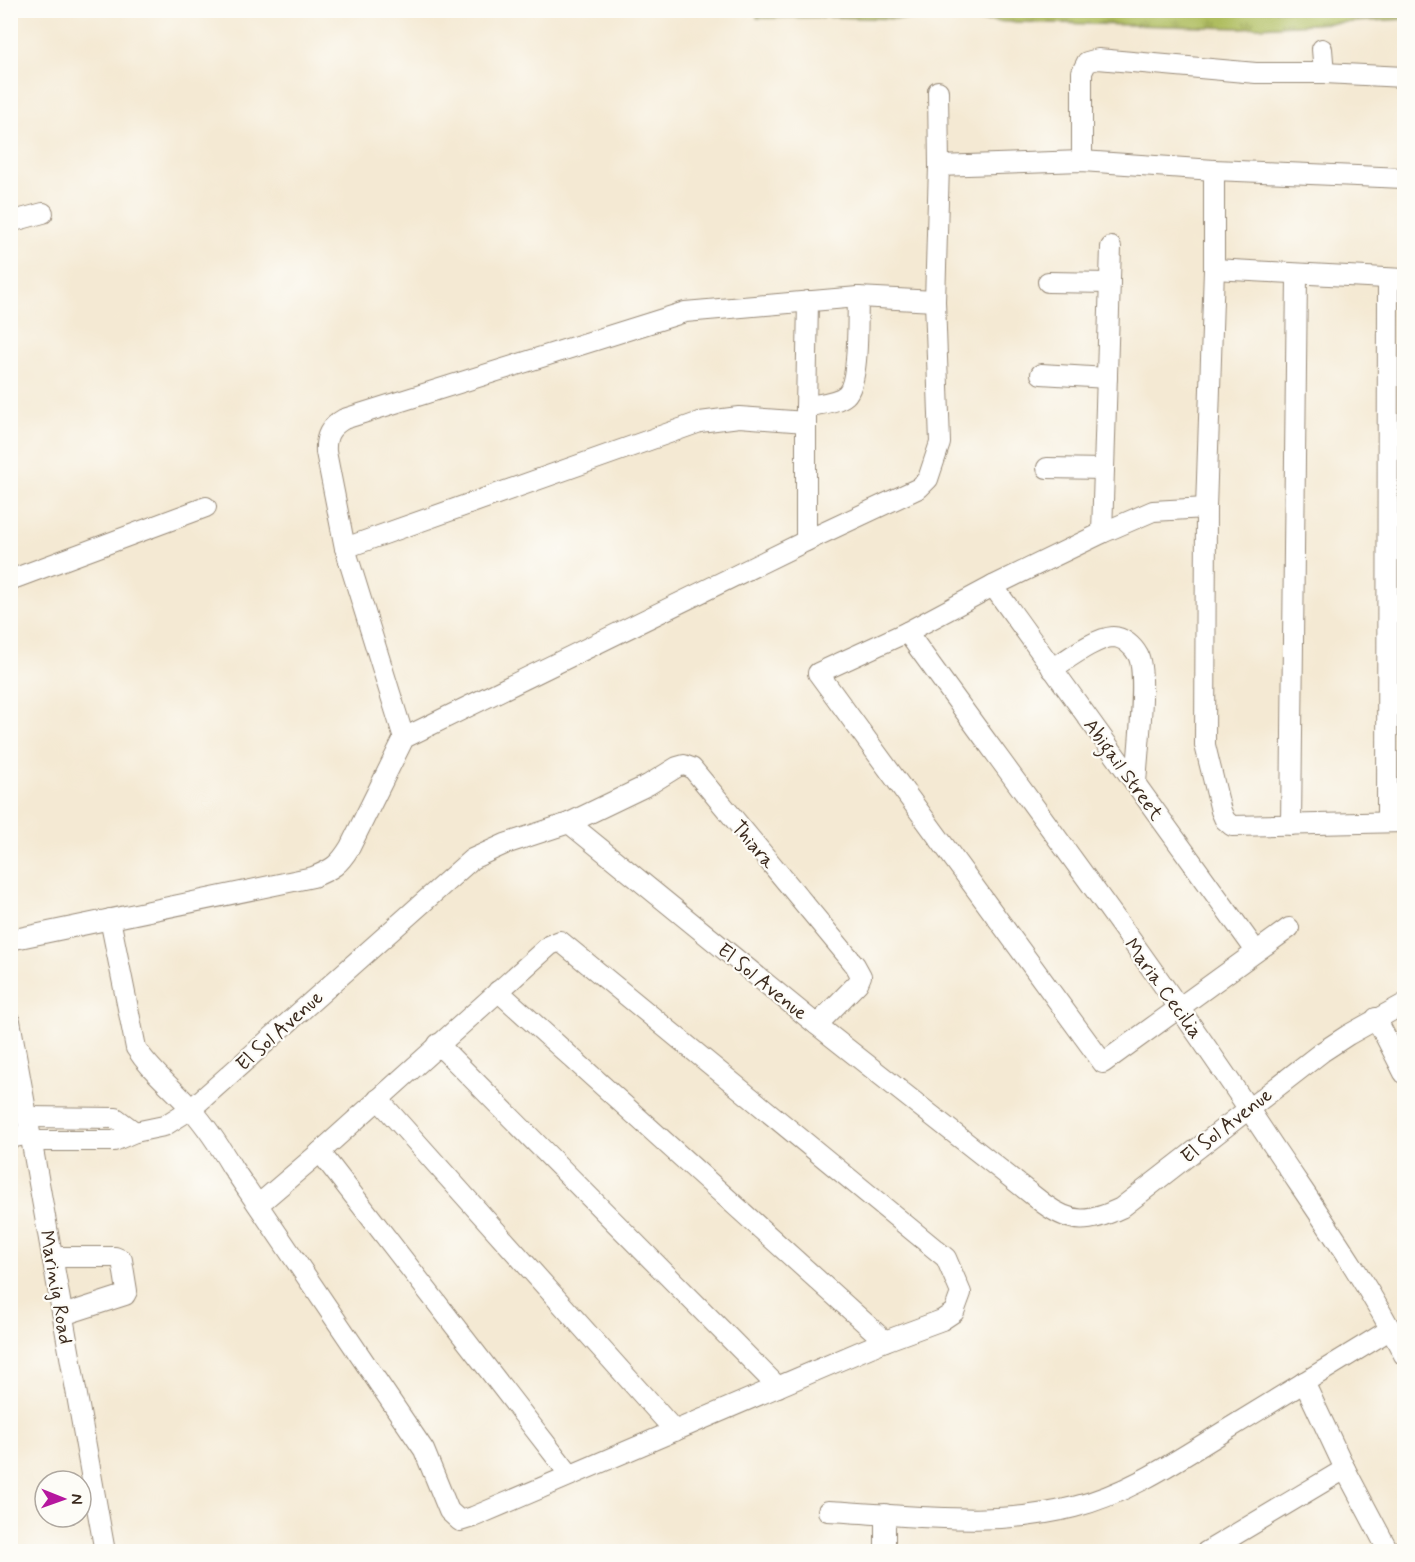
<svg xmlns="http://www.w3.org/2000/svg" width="1415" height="1562" viewBox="0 0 1415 1562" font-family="Mynerve,sans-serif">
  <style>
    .grass { fill: url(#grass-tufts); stroke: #75743e; stroke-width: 1.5 }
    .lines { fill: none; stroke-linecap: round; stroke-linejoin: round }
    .minor-casing { stroke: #988a78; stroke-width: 22 }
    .minor { stroke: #fff; stroke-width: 20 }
    .labels { text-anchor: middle; stroke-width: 4.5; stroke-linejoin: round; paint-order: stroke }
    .street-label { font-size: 20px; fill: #3b2a1e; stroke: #fdfcf7 }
  </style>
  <defs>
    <pattern id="grass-tufts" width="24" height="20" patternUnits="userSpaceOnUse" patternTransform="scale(1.5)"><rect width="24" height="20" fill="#afbd5f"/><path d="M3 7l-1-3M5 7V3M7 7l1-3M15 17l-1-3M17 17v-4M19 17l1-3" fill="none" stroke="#909a4e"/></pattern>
  </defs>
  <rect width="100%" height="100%" fill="#fdfcf7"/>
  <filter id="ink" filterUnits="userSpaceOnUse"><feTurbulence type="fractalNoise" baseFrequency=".0167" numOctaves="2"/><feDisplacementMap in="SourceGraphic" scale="12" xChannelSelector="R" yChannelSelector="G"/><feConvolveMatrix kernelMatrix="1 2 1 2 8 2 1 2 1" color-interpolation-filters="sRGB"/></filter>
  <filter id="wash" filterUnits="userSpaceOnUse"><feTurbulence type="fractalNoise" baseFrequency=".008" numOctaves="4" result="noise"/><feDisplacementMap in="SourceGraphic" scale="24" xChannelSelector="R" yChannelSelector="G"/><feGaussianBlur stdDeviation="1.35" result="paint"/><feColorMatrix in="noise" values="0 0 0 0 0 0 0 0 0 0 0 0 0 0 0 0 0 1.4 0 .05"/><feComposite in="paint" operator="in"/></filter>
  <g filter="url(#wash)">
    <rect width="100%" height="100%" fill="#f4e9d3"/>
    <!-- grass -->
    <path class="grass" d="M1404,10V19L1241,28L835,17L757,18L756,11Z"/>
  </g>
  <g filter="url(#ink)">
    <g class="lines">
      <!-- minor casing -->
      <g class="minor-casing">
        <g id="minor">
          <path d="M1322,49L1324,73"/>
          <path d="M1082,161V72L1087,62L1098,59L1256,73H1324L1404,77"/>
          <path d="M939,166L1082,161L1214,170L1404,178"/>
          <path d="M1214,170V269L1206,508L1205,745L1221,811L1225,820L1232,826L1404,822"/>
          <path d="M10,222L43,213"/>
          <path d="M1214,269L1404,279"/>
          <path d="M1048,282L1110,283"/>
          <path d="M1041,374L1107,378"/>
          <path d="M806,407C817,404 837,403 846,395C860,382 857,317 858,297"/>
          <path d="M1047,468L1104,469"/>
          <path d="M1206,508L1153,511L1102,533L993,586L907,632L818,673L1103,1063L1289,928"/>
          <path d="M1102,533L1111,247"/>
          <path d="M806,541V409L808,301"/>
          <path d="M345,548L700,422L739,417L806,422"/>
          <path d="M10,580L206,507"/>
          <path d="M993,586L1256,951"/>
          <path d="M907,632C1030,802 1157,970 1272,1144C1318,1213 1367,1281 1404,1355"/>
          <path d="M1052,669C1068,659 1095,638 1113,637C1123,637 1133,646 1138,655C1148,675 1137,757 1136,784"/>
          <path d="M404,738L345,548L326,452C325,436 330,427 344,419L685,312L858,297L935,301"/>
          <path d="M1387,821L1388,279"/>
          <path d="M569,823L648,785L677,767L684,765L692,768L855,965L861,976L858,983L817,1025"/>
          <path d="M1291,825L1297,275"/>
          <path d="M110,919L136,1048C151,1072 174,1088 192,1110C208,1128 220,1147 232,1167L424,1450L449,1511L460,1521L473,1517L885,1341L942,1320L954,1312L961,1293L946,1258L560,941L550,945L320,1152L258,1205"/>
          <path d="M10,940L313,877C333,869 339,865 350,847L404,738L806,541L919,488L928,479L940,443L935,301L939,166L938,91"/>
          <path d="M498,991L885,1341"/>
          <path d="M1376,1018L1404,1073"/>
          <path d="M10,1021L105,1552"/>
          <path d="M438,1044L778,1387"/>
          <path d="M378,1099L675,1431"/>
          <path d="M27,1117L116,1118L135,1132"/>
          <path d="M10,1138L30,1134"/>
          <path d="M32,1141H114L135,1132L164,1126L191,1109L472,859L505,844L569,823L817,1025L1044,1204C1073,1225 1089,1223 1121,1208L1322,1052L1348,1035L1404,1004"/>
          <path d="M320,1152L570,1475"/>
          <path d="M52,1257H115L122,1260L127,1291L125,1295L63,1315"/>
          <path d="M1304,1382L1345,1469L1389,1552"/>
          <path d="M828,1511C909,1515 994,1528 1074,1507C1130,1493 1179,1459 1228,1429C1282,1396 1337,1362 1391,1329"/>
          <path d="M885,1552V1514"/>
          <path d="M1206,1552L1345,1469"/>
        </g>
      </g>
      <!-- minor -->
      <use href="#minor" class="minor"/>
    </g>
  </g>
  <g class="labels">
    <!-- street labels -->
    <g class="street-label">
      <text transform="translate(1124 769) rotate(54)" y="7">Abigail Street</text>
      <text transform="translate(754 844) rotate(50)" y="7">Thiara</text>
      <text transform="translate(763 981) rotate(39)" y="7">El Sol Avenue</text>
      <text transform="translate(1164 988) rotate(54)" y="7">Maria Cecilia</text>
      <text transform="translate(279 1030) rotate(-42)" y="7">El Sol Avenue</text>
      <text transform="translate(1226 1125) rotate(-38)" y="7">El Sol Avenue</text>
      <text transform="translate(57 1287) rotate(80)" y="7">Marinig Road</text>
    </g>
  </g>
  <!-- margin -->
  <rect width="1415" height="1562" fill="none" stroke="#fdfcf7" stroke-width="36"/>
  <!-- north arrow -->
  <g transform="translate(63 1499) rotate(91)"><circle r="28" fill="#fdfcf7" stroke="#afa8a0" stroke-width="1.5"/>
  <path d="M0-4.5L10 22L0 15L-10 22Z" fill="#b5179e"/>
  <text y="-9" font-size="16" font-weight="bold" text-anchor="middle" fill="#3b2a1e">N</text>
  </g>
</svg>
